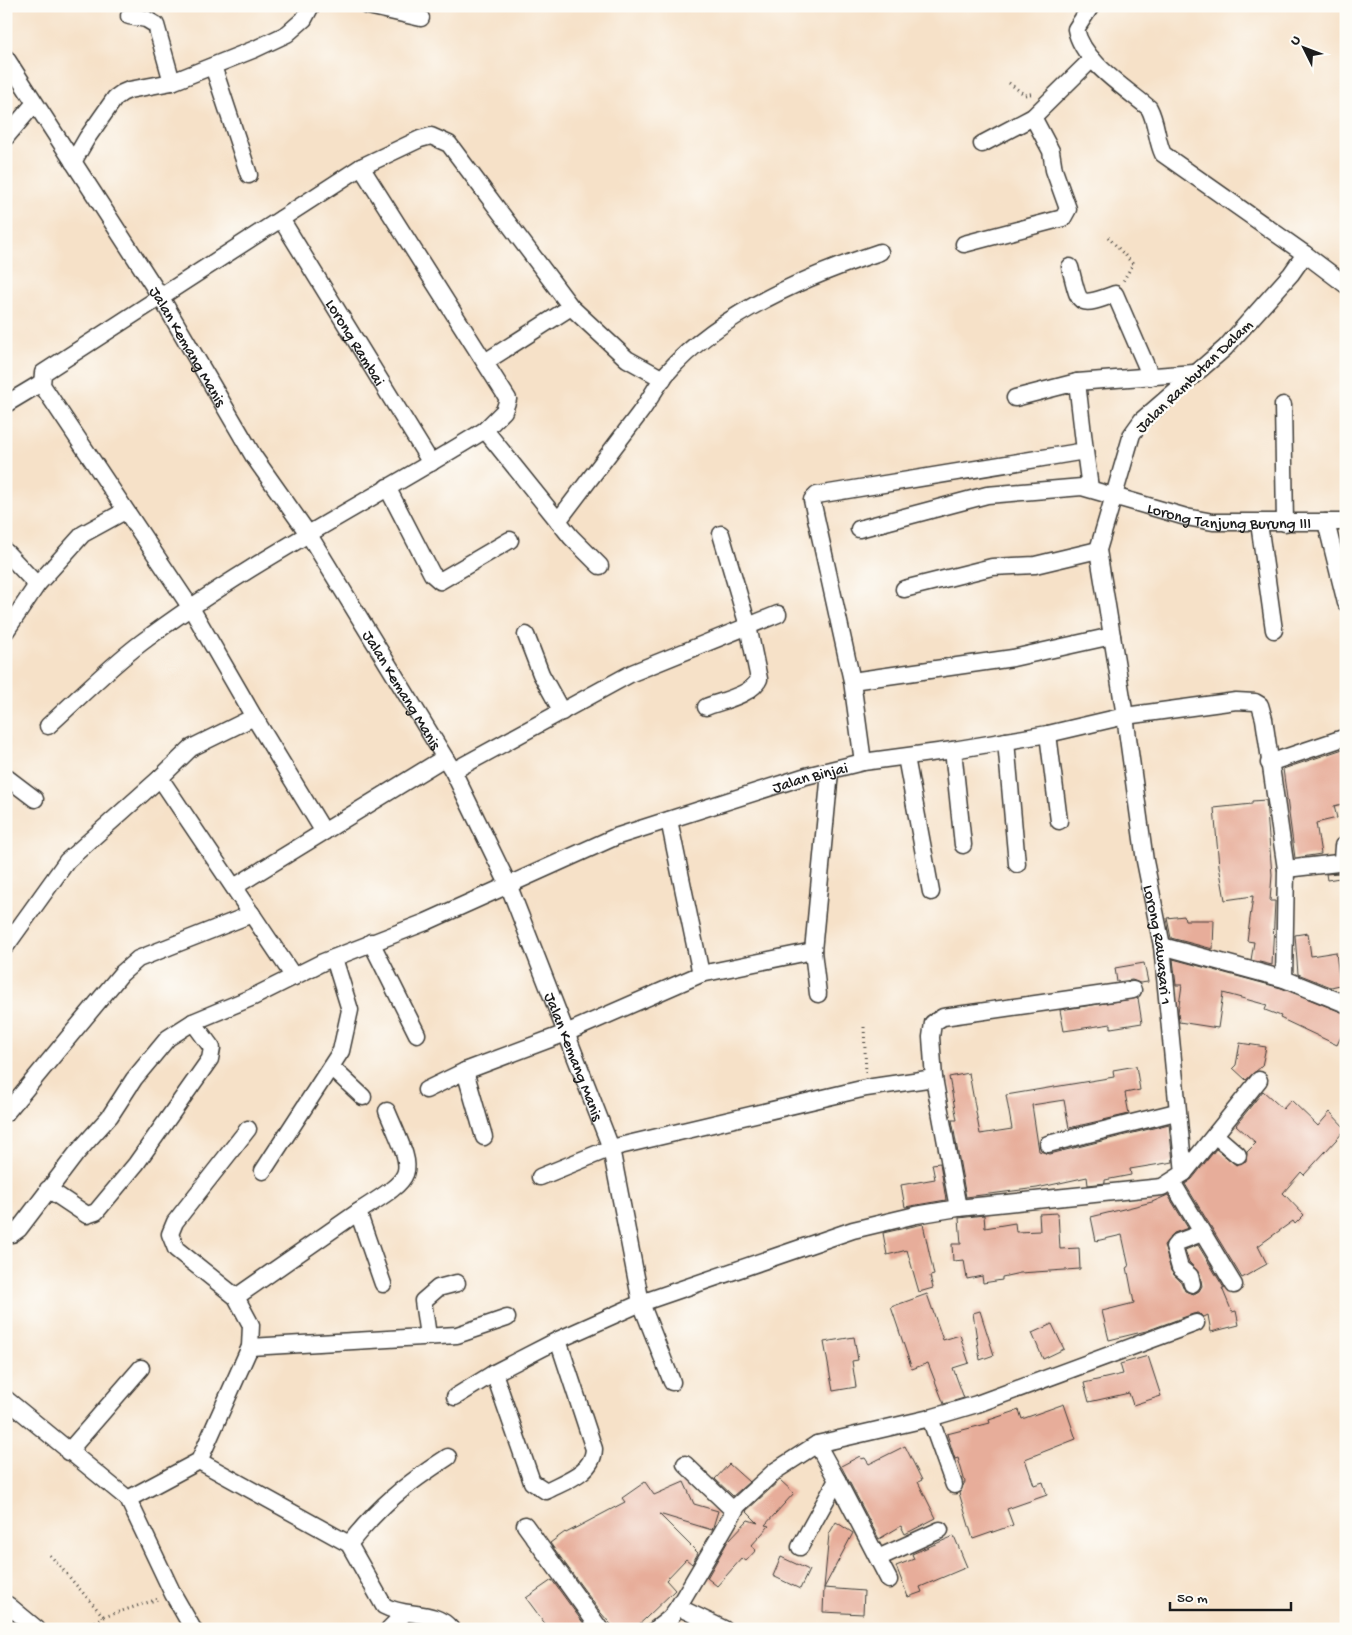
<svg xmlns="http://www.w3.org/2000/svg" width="1352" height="1635" viewBox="0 0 1352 1635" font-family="'Gochi Hand',sans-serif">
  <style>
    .building { fill: #e7ad9a }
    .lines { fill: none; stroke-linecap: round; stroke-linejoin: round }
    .minor-casing { stroke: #3d3a36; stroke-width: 19 }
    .path { stroke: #3d3a36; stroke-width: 3; stroke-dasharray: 1 4; stroke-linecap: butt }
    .minor { stroke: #fff; stroke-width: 16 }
    .labels { text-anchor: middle; stroke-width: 5; stroke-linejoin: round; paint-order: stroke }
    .street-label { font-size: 16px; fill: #1c1c1c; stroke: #fdfcf7 }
  </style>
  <rect width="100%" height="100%" fill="#fdfcf7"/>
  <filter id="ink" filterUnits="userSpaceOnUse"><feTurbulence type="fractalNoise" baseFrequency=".02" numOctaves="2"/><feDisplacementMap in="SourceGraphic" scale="10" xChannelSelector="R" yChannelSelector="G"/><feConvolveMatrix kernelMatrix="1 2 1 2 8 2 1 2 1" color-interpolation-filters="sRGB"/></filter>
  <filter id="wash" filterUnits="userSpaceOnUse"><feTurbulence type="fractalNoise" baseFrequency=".0096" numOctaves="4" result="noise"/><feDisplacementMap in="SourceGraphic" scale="20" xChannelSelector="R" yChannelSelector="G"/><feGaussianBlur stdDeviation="1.12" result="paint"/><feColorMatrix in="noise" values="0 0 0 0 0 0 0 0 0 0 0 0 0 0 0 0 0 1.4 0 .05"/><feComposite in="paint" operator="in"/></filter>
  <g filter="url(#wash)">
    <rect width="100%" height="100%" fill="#f6e1c8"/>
    <g id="blocks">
      <!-- building -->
      <g class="building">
        <path d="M1346,748V803L1334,806L1337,818L1316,823L1321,854L1295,858L1283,769Z"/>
        <path d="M1266,800L1272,875L1270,901H1275L1272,965L1251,960L1254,942L1247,941L1253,896L1225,900L1219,866L1214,808L1252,804V801Z"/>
        <path d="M1346,869V877L1327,880L1326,874L1339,873Z"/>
        <path d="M1184,916L1185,920H1214L1213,949L1171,938L1167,918Z"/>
        <path d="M1308,933L1311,956L1336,952L1340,985L1331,987L1298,974L1295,935Z"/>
        <path d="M1173,959L1281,988L1346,1014V1026L1337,1045L1280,1018L1281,1016L1265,1010L1267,1005L1223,993L1218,1028L1179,1022L1178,1012L1182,985H1176Z"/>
        <path d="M1144,963L1148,982L1140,983L1132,980L1117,982L1115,968Z"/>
        <path d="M1138,998L1142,1023L1111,1028V1024L1064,1031L1060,1010Z"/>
        <path d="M1240,1043L1266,1047L1262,1066L1246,1080L1233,1068L1236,1065Z"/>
        <path d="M1136,1066L1140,1090L1125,1093L1129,1114L1069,1128L1064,1100L1032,1105L1039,1151L1050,1154L1169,1124L1173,1162L1130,1169L1131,1175L1105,1180V1183L1088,1185L1087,1177L1037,1188L966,1197L952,1120H957L949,1077L969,1073L980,1134L1012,1129L1006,1095L1114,1077L1113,1070Z"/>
        <path d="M1263,1091L1283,1109L1291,1100L1318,1126L1330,1112L1346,1129L1304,1175L1301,1172L1283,1193L1304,1215L1295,1224L1293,1221L1258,1246L1267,1264L1242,1278L1185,1184L1192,1179L1216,1149L1236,1165L1246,1161L1247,1152L1256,1143L1236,1125Z"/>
        <path d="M940,1163L946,1200L905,1207L901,1185L935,1179L932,1164Z"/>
        <path d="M1168,1195L1188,1228L1174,1233L1164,1245L1171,1271L1181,1282L1185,1291L1194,1294L1199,1291L1202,1286L1200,1274L1189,1262L1185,1250L1198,1245L1224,1288H1222L1232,1312L1236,1311L1239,1325L1211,1332L1208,1315L1204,1317L1198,1313L1193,1314L1146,1331L1109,1340L1102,1311L1134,1303L1127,1267H1129L1122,1235L1096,1241L1091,1217L1152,1202Z"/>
        <path d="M1058,1213L1060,1249L1079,1248L1080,1269L1020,1273L1002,1277V1280L983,1283L982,1276L967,1279L964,1260L953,1261L952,1244H961L959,1218L984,1215L985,1228L1015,1223L1016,1232L1040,1231L1039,1214Z"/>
        <path d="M923,1224L934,1275L930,1276L933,1288L919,1292L907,1250L887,1255L883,1233Z"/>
        <path d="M927,1294L943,1340L960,1335L969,1363L953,1368L964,1398L944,1404L928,1363L912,1369L891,1307Z"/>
        <path d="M980,1311L994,1355L980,1360L973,1313Z"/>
        <path d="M1052,1324L1064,1349L1043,1359L1032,1333Z"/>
        <path d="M854,1337L858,1360L852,1361L856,1387L833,1391L824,1342Z"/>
        <path d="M1148,1356L1161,1396L1133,1405L1129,1393L1089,1402L1084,1383L1123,1374L1120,1364Z"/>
        <path d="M1064,1404L1076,1439L1025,1459L1034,1485L1043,1482L1047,1495L1007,1509L1013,1525L973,1539L959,1493L965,1482L958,1458L955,1459L947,1434L990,1423L989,1420L1019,1410L1022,1419Z"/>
        <path d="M905,1446L922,1480L918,1482L936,1518L905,1534L901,1526L879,1539L841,1466L860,1456L861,1459L865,1458L869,1464Z"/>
        <path d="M729,1464L749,1482L733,1496L715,1479Z"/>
        <path d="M780,1480L794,1493L765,1525L769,1526L751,1546L756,1550L746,1561L742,1558L717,1586L707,1578L728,1541L748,1520L758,1523L746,1511Z"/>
        <path d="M645,1482L654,1495L684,1482L694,1504L718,1511L712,1530L659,1514L698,1553L692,1564L686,1559L666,1580L675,1590L646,1618L634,1629H615L601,1613L550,1543L565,1532L566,1533L625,1502L622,1498Z"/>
        <path d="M836,1522L853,1533L824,1588L829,1534Z"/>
        <path d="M954,1536L967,1567L920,1587L922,1592L908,1597L896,1566L914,1559L912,1554Z"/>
        <path d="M781,1557L809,1570L800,1589L773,1576Z"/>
        <path d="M552,1580L584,1624L578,1629H549L526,1598Z"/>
        <path d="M824,1588L864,1591L863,1614L823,1612Z"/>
      </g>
    </g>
  </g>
  <g filter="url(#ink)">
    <use href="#blocks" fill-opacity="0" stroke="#3d3a36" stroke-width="1"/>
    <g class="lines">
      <!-- minor casing -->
      <g class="minor-casing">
        <g id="minor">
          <path d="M368,6L421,18"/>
          <path id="s1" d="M1091,6L1076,29C1082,61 1124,87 1149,108C1157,123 1156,139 1163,154L1305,254L1291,274L1225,348L1142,420L1132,434L1098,550L1125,716L1145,861L1162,946L1184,1173"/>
          <path d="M129,16L146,19L156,25L172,82"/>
          <path id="s2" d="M6,58L160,296L254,457L309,535L453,771L508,884L611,1148L641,1303L672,1382"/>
          <path d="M213,66L249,175"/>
          <path d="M6,137L34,104"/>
          <path d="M982,144L1033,117L1092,59"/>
          <path d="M73,162L87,138L115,98L122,93L129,90L172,82L255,49L287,34L304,19L311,6"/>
          <path id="s3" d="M281,219L431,463"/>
          <path d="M964,244L1063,218L1068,209L1054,170L1051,151L1033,117"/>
          <path d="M1305,254L1346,285"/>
          <path d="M1070,267C1080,305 1076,308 1115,294L1151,377"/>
          <path d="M485,362L571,307"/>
          <path d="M1015,398L1077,382L1194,373"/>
          <path d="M6,404L41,383"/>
          <path d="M1283,405L1285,523"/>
          <path d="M485,430L571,537L600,566"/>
          <path d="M1085,451L1090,488"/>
          <path d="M387,487L432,574L440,581L510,540"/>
          <path d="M558,521C585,485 612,450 639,414C649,401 656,386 667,373C718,314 807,276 880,252"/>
          <path d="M1326,522L1346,603"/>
          <path d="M1259,523L1274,630"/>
          <path id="s4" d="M859,529L987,495L1082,487L1186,517L1213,522H1346"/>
          <path d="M6,552L37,585"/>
          <path d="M904,589L992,567L1035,565L1098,550"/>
          <path d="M6,631L37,585L83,534L125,511"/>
          <path d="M526,635L541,674L562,712"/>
          <path d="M852,681L1013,658L1112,636"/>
          <path d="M706,707C721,701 752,695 759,679L748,626L721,534"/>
          <path d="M254,717L324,832"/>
          <path d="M48,726C78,699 108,668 141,643C248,562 371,501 485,430L504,411L508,399L361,167"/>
          <path d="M1048,734L1059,821"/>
          <path d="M1006,741L1017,864"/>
          <path d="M953,750L963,845"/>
          <path d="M906,757L931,892"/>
          <path d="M863,762L852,681L812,500L817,495L1085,451L1077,382"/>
          <path d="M1269,763L1346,737"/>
          <path d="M453,771L632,673L778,614"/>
          <path d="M6,777L35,799"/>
          <path d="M669,820L701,974"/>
          <path d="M1286,869L1338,863L1342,859L1343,846L1346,845"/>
          <path d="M234,887L444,758"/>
          <path d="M371,942L417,1034"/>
          <path d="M6,946L67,861L160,778"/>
          <path d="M1162,946L1284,979L1346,1004"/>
          <path d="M294,977L160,778L191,748L254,717L191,608L42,385L43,373L361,167L420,139L431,136L449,144L571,307L627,359L663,379"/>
          <path d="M1133,990L943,1017L933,1023L931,1037L934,1078L958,1208L1162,1187L1184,1173L1259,1080"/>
          <path d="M818,994L813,951L830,772"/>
          <path d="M331,1067L363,1097"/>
          <path d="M465,1071L484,1137"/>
          <path d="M426,1090L465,1071L566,1033L701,974L813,951"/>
          <path d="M6,1113L121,974L138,959L252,914"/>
          <path d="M1215,1135L1238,1155"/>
          <path d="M1048,1144L1176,1112"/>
          <path d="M263,1171L341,1051L350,1010L334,958"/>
          <path d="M540,1177L611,1148L866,1088L934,1078"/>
          <path d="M1172,1182L1234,1285"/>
          <path d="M48,1189L87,1215L96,1212L136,1164L210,1059L212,1048L193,1022"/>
          <path d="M358,1212C419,1173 415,1177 387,1111"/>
          <path id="s5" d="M6,1235L12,1234L19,1229L76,1154L110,1116L134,1079L168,1038L193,1022L253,997L323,962L426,922L615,837L806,776L863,762L953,750L1048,734L1125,716L1236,701L1255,702L1260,705L1264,719L1286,869L1284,979"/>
          <path d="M1192,1284L1190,1276L1180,1268L1174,1247L1178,1242L1202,1233"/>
          <path d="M236,1297L358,1212L383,1284"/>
          <path d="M428,1336L423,1301L438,1288L457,1283"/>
          <path d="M558,1340L594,1449C593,1473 565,1481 546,1491L532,1482L494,1373L558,1340L641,1303L853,1230L916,1215L958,1208"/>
          <path d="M250,1347L457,1335L507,1318"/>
          <path d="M455,1397L494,1373"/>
          <path d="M6,1399L128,1499L173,1594L193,1629"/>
          <path d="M930,1418L954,1485"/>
          <path d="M68,1452L141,1368"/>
          <path d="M199,1461L349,1544L384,1606C406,1618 435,1609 451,1629"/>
          <path d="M685,1464L734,1511"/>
          <path d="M837,1480L889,1580"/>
          <path d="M128,1499L199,1461L250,1347L251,1325L236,1297L176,1249L170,1234L175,1222L248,1129"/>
          <path d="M525,1525L600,1629"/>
          <path d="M349,1544C381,1504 405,1485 448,1457"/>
          <path d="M800,1547L837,1480L817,1444"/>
          <path d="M878,1558L940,1530"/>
          <path d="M8,1605L37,1629"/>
          <path d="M678,1607L724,1629"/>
          <path d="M389,1629L405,1613"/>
          <path d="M656,1629L670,1618L678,1607L738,1505L775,1471L817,1444L930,1418L977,1404L1196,1323"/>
        </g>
      </g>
      <!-- path -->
      <g class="path">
        <path d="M1009,83L1025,95L1034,93"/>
        <path d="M1108,237L1133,264L1122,283"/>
        <path d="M864,1027L866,1073"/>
        <path d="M50,1555L104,1617"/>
        <path d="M82,1629L104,1617L158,1599"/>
      </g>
      <!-- minor -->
      <use href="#minor" class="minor"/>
    </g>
  </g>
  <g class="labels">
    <!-- street labels -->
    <g class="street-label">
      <text dy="6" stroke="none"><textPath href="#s3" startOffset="144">Lorong Rambai</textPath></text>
      <text dy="6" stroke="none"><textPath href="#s2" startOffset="341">Jalan Kemang Manis</textPath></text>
      <text transform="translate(1193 375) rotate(-44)" y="6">Jalan Rambutan Dalam</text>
      <text dy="6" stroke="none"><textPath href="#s4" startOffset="379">Lorong Tanjung Burung III</textPath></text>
      <text dy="6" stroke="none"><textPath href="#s2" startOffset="746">Jalan Kemang Manis</textPath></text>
      <text dy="6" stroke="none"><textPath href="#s5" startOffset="952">Jalan Binjai</textPath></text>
      <text dy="6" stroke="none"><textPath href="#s1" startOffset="1130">Lorong Rawasari 1</textPath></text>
      <text dy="6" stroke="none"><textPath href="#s2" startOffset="1152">Jalan Kemang Manis</textPath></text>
    </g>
  </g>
  <!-- margin -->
  <rect width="1352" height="1635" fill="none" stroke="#fdfcf7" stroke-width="25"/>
  <!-- north arrow -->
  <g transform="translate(1304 48) rotate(312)" stroke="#fdfcf7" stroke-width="4" paint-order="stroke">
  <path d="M0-4L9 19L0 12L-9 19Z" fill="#1c1c1c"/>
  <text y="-8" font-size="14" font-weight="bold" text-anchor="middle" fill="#1c1c1c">U</text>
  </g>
  <!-- scale -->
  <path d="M1170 1602v8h121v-8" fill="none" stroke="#1c1c1c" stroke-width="2.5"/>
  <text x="1177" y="1602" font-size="15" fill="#1c1c1c" stroke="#fdfcf7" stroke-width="4" paint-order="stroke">50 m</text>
</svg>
